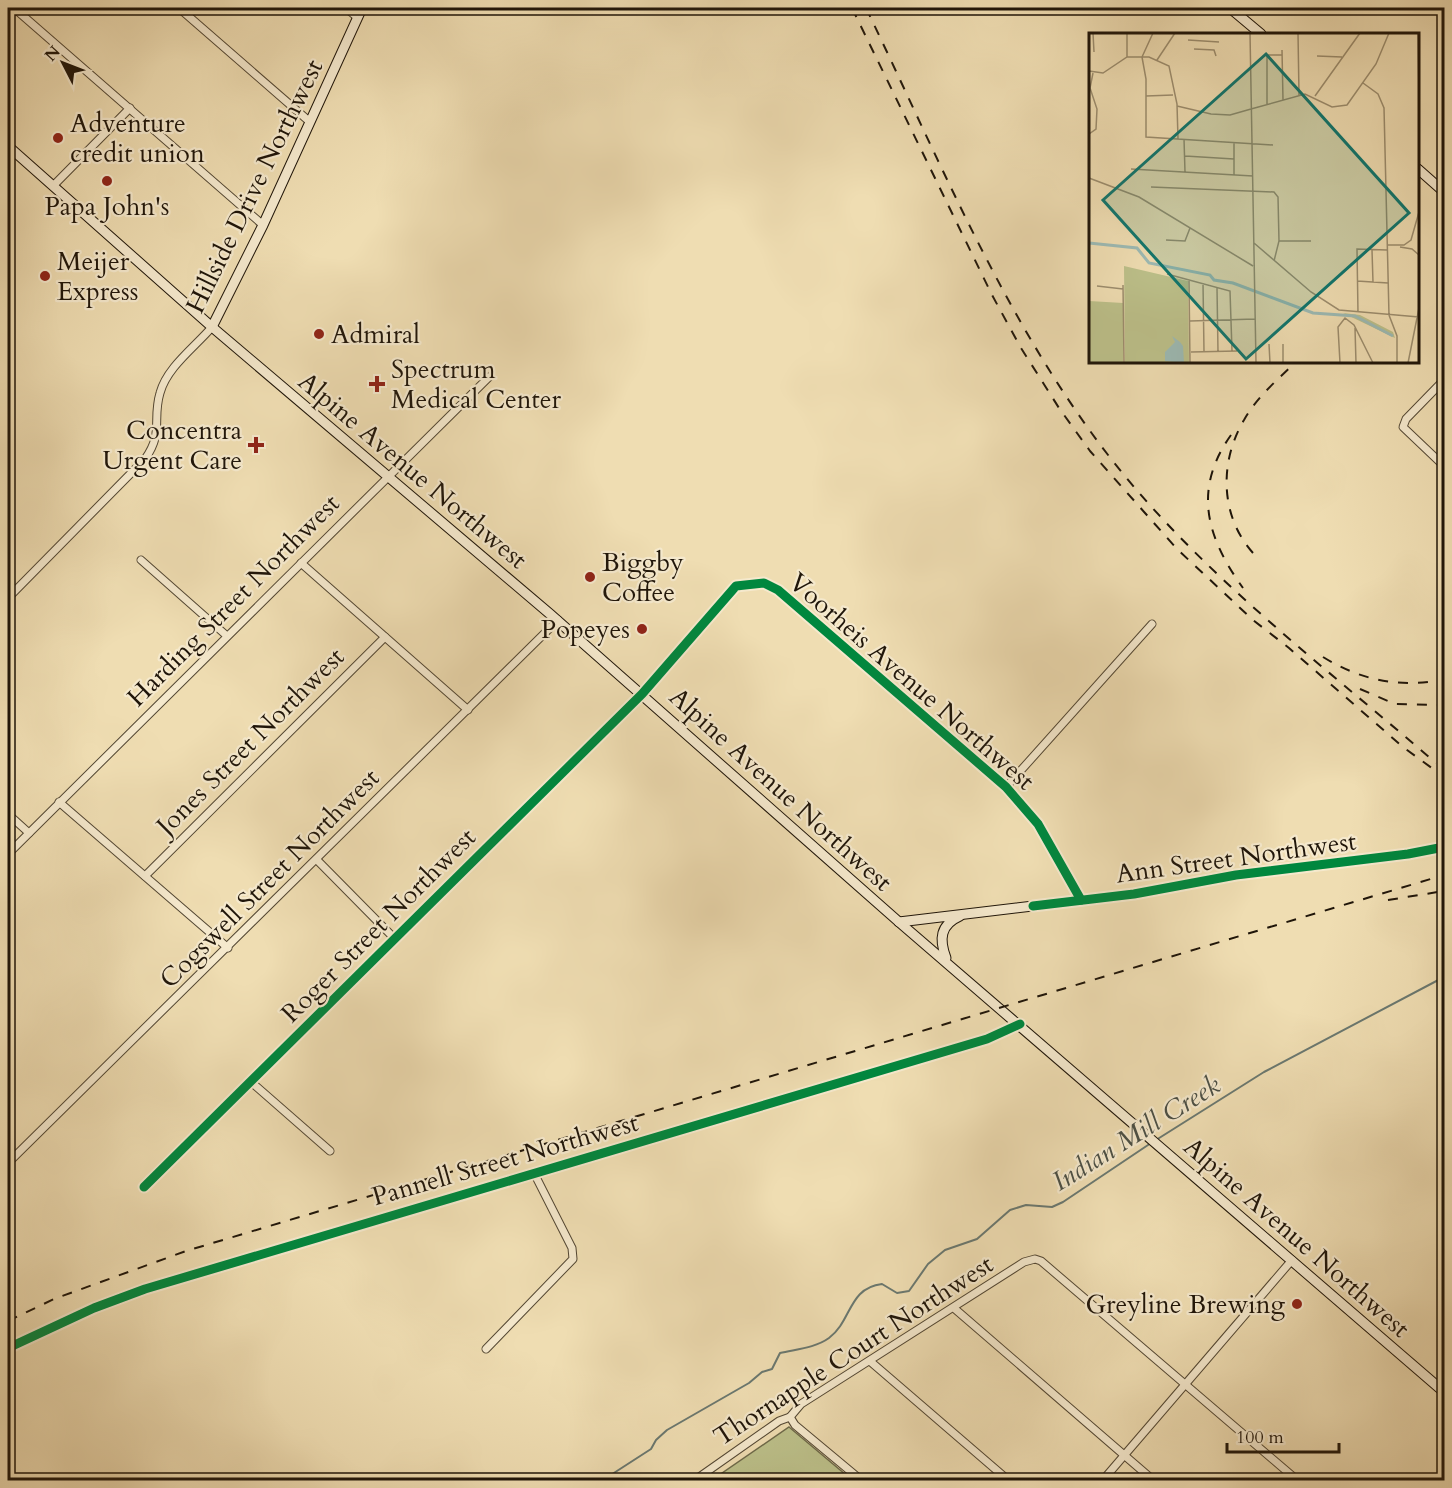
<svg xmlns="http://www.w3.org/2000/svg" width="1452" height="1488" viewBox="0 0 1452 1488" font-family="Cardo,serif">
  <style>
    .green { fill: #bcc08a; stroke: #6e6a4a; stroke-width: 1.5 }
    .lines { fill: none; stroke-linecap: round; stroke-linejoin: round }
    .stream { stroke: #6a7870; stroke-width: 2 }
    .street-casing { stroke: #534733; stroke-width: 9 }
    .secondary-casing { stroke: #1f1509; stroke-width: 11 }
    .street { stroke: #f5e9cd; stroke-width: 7 }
    .secondary { stroke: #f5e9cd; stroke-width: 9 }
    .rail { stroke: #1f1509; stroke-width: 2; stroke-dasharray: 10 10; stroke-linecap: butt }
    .cycleway-casing { stroke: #f5e9cd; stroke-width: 13 }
    .cycleway { stroke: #00873e; stroke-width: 9 }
    .poi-dot { fill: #8f2418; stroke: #f5e9cd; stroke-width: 2 }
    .labels { text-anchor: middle; stroke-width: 4.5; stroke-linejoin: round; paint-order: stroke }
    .poi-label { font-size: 26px; fill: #1f1509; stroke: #f5e9cd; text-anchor: start }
    .street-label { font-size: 26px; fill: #1f1509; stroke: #f5e9cd }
    .water-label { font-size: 27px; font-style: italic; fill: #4b4f45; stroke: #f5e9cd }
    .inset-river { fill: none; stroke: #9cbab4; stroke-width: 3 }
    .inset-road { fill: none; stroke: #9c8d6e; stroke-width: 1.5 }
    .view { fill: #0f766e; fill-opacity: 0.15; stroke: #0f766e; stroke-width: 3 }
    .inset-edge { fill: none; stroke: #1f1509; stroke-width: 3 }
  </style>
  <rect width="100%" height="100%" fill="#efddb2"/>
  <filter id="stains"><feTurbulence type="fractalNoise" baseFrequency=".00333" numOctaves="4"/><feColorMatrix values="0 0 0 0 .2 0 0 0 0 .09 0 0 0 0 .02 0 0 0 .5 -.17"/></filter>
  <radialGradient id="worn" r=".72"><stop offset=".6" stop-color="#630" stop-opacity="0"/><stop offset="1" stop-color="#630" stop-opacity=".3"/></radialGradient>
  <!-- green -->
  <path class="green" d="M789,1427L852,1480H712Z"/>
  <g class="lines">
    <!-- stream -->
    <g class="stream">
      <path d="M1156,1140L1264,1072L1444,977"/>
      <path d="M603,1480L651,1449L656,1440L667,1430L749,1383L762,1372L772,1369L780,1353C797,1349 815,1348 829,1338C852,1321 848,1288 882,1284L897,1293L909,1291L928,1264L945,1250L977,1239L1010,1210L1026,1205L1052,1207L1063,1202L1151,1143"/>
    </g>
    <!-- street casing -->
    <g class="street-casing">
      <g id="street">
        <path d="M14,8L263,225"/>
        <path d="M179,8L310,122"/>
        <path d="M346,8L357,17"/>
        <path d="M53,186L130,108"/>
        <path d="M1444,380L1406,419L1403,427L1444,466"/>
        <path d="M141,560L227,636"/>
        <path d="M301,563L468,710"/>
        <path d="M8,598L145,459C164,432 152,420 160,393C167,367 195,347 212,327"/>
        <path d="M1006,787L1152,624"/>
        <path d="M59,802L228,948"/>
        <path d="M8,814L29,833"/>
        <path d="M8,854L489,377"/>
        <path d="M317,860L395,939"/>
        <path d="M145,876L385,637"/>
        <path d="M250,1081L330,1151"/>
        <path d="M8,1163L558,620"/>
        <path d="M144,1187L642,694L736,586L764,583L778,590L1006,787L1038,824L1081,900"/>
        <path d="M955,1309L1153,1480"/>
        <path d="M8,1348L94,1308L145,1289L987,1039L1020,1024"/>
        <path d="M486,1349L573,1259L572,1248L534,1173"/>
        <path d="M871,1362L1008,1480"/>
        <path d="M790,1417L795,1425L861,1480"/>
        <path d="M695,1480L779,1421L790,1417L801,1404L1024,1262L1035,1259L1041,1261L1297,1480"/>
        <path d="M1103,1480L1292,1260"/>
      </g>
    </g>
    <!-- secondary casing -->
    <g class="secondary-casing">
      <g id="secondary">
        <path d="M1230,8L1261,34"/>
        <path d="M8,146L212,327L550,614L899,922L1444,1392"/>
        <path d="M1418,169L1444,192"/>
        <path d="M212,327L263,225L362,8"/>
        <path d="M899,922L1134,894L1236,875L1408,854L1444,847"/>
        <path d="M946,958C939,939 940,925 960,916"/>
      </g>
    </g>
    <!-- street -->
    <use href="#street" class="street"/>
    <!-- secondary -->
    <use href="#secondary" class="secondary"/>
    <!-- rail -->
    <g class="rail">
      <path d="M852,8L992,295L1021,348L1059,408L1090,451L1177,549L1253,620L1289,648L1403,747L1444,777"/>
      <path d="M866,8C939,159 1008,328 1112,460C1203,576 1325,667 1436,763"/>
      <path d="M1231,435C1192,490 1207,538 1243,588"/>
      <path d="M1253,553C1220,516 1219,462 1244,420C1257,397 1277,380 1296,362"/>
      <path d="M1323,657C1359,679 1394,687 1436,681"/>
      <path d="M1360,689L1395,704L1444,705"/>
      <path d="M1388,900L1444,891"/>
      <path d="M8,1321L54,1299L186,1251L1444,875"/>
    </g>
    <!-- cycleway casing -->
    <g class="cycleway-casing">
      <g id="cycleway">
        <path d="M1033,906L1134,894L1236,875L1408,854L1444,847"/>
        <path d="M144,1187L642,694L736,586L764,583L778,590L1006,787L1038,824L1081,900"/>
        <path d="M8,1348L94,1308L145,1289L987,1039L1020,1024"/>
      </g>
    </g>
    <!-- cycleway -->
    <use href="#cycleway" class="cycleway"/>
  </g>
  <!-- markers -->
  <g class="poi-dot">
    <circle cx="58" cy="138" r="6"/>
    <circle cx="107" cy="181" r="6"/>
    <circle cx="45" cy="276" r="6"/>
    <circle cx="319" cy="334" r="6"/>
    <path d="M374 375h6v6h6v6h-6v6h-6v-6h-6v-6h6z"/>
    <path d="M253 436h6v6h6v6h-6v6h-6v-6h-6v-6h6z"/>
    <circle cx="590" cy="577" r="6"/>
    <circle cx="642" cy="629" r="6"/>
    <circle cx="1297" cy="1304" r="6"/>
  </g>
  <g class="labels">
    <!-- poi labels -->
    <g class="poi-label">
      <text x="70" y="132">Adventure<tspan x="70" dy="30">credit union</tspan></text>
      <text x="107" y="215" text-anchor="middle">Papa John's</text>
      <text x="57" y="270">Meijer<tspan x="57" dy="30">Express</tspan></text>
      <text x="331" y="343">Admiral</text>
      <text x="391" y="378">Spectrum<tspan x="391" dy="30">Medical Center</tspan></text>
      <text x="242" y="439" text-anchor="end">Concentra<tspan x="242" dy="30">Urgent Care</tspan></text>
      <text x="602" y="571">Biggby<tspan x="602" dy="30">Coffee</tspan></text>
      <text x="630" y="638" text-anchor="end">Popeyes</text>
      <text x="1285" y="1313" text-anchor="end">Greyline Brewing</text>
    </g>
    <!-- street labels -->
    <g class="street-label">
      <text transform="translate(254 186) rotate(-64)" y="9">Hillside Drive Northwest</text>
      <text transform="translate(413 470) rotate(40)" y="9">Alpine Avenue Northwest</text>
      <text transform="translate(233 600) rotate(-45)" y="9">Harding Street Northwest</text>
      <text transform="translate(912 681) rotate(41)" y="9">Voorheis Avenue Northwest</text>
      <text transform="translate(250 741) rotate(-45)" y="9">Jones Street Northwest</text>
      <text transform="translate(781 789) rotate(42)" y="9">Alpine Avenue Northwest</text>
      <text transform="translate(1236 857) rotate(-8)" y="9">Ann Street Northwest</text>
      <text transform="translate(269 878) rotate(-45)" y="9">Cogswell Street Northwest</text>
      <text transform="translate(378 925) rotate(-45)" y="9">Roger Street Northwest</text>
      <text transform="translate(505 1159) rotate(-16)" y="9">Pannell Street Northwest</text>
      <text transform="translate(1297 1237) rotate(41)" y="9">Alpine Avenue Northwest</text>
      <text transform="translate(853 1350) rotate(-33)" y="9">Thornapple Court Northwest</text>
    </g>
    <!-- water labels -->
    <g class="water-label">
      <text transform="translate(1136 1133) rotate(-32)" y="9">Indian Mill Creek</text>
    </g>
  </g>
  <!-- overview -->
  <g transform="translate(1089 33)">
    <rect width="330" height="330" fill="#efddb2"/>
    <path d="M35,233L99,248L100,330H36ZM0,268L34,270V330H0ZM254,280L271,282L304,299L306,305Z" fill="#bcc08a"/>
    <path d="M83,303L91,309L94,313L95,330L76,328V319L86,309Z" fill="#9cbab4"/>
    <path class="inset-river" d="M0,210L48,215L60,230L121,242L125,247L144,250L224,280L266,283L304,303"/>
    <path class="inset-road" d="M4,0L5,19M38,0V24M64,0L53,24L57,46V104L184,112M161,0L167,330M209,0L210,62M329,0L330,61M99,7L130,9M105,16L125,17L127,23M193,17L194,67M228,23L253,24M68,27L86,0M0,38L14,40L38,24H60L80,33L88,71L89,106M274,50L289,61L295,75L300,282L308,303V330M57,63L84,62M226,63L271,0M178,72V22H193M88,73L122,81L141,82L162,76M162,76L216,61L243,74L258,72L287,31L300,0M0,101L7,96L8,76L1,55L4,40M95,106L96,139M145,109V142M96,123L145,126M42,136L164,143M0,145L50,164L164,233M62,154L185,159L189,164L190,208L185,228M77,207L96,208L101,195M190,208H222M165,210L222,259L250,277L330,284M298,212H315L322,207L330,179M311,214L323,216L330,222M283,217L284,249M78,241L141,258L143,318M100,248L101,330M268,248L299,250M114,250L115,319M34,252L35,330M8,253L34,256M128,255L129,319M269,280L268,216L298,217M101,288L166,286M266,295L267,330M180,311L181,330M194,311V330M102,319L148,318M251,330L249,294L256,285L265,292L284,330M319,330L330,275"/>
    <path class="view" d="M177,21L320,180L157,326L14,167Z"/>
    <rect width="330" height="330" class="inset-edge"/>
  </g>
  <!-- margin -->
  <rect width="1452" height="1488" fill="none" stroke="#efddb2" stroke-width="30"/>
  <rect x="9" y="9" width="1434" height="1470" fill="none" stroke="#1f1509" stroke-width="3"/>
  <rect x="15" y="15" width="1422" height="1458" fill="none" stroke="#1f1509" stroke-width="1.5"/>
  <!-- north arrow -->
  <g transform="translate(63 63) rotate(312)" stroke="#f5e9cd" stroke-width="4.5" paint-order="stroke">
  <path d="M0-4.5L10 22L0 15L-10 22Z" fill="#1f1509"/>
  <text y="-9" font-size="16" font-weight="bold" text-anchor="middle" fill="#1f1509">N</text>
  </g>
  <!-- scale -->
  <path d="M1227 1443v9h112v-9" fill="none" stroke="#1f1509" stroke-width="3"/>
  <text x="1236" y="1443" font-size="18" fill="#1f1509" stroke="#f5e9cd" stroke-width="4.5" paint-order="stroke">100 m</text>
  <rect width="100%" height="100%" filter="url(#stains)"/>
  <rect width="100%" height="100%" fill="url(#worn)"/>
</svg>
